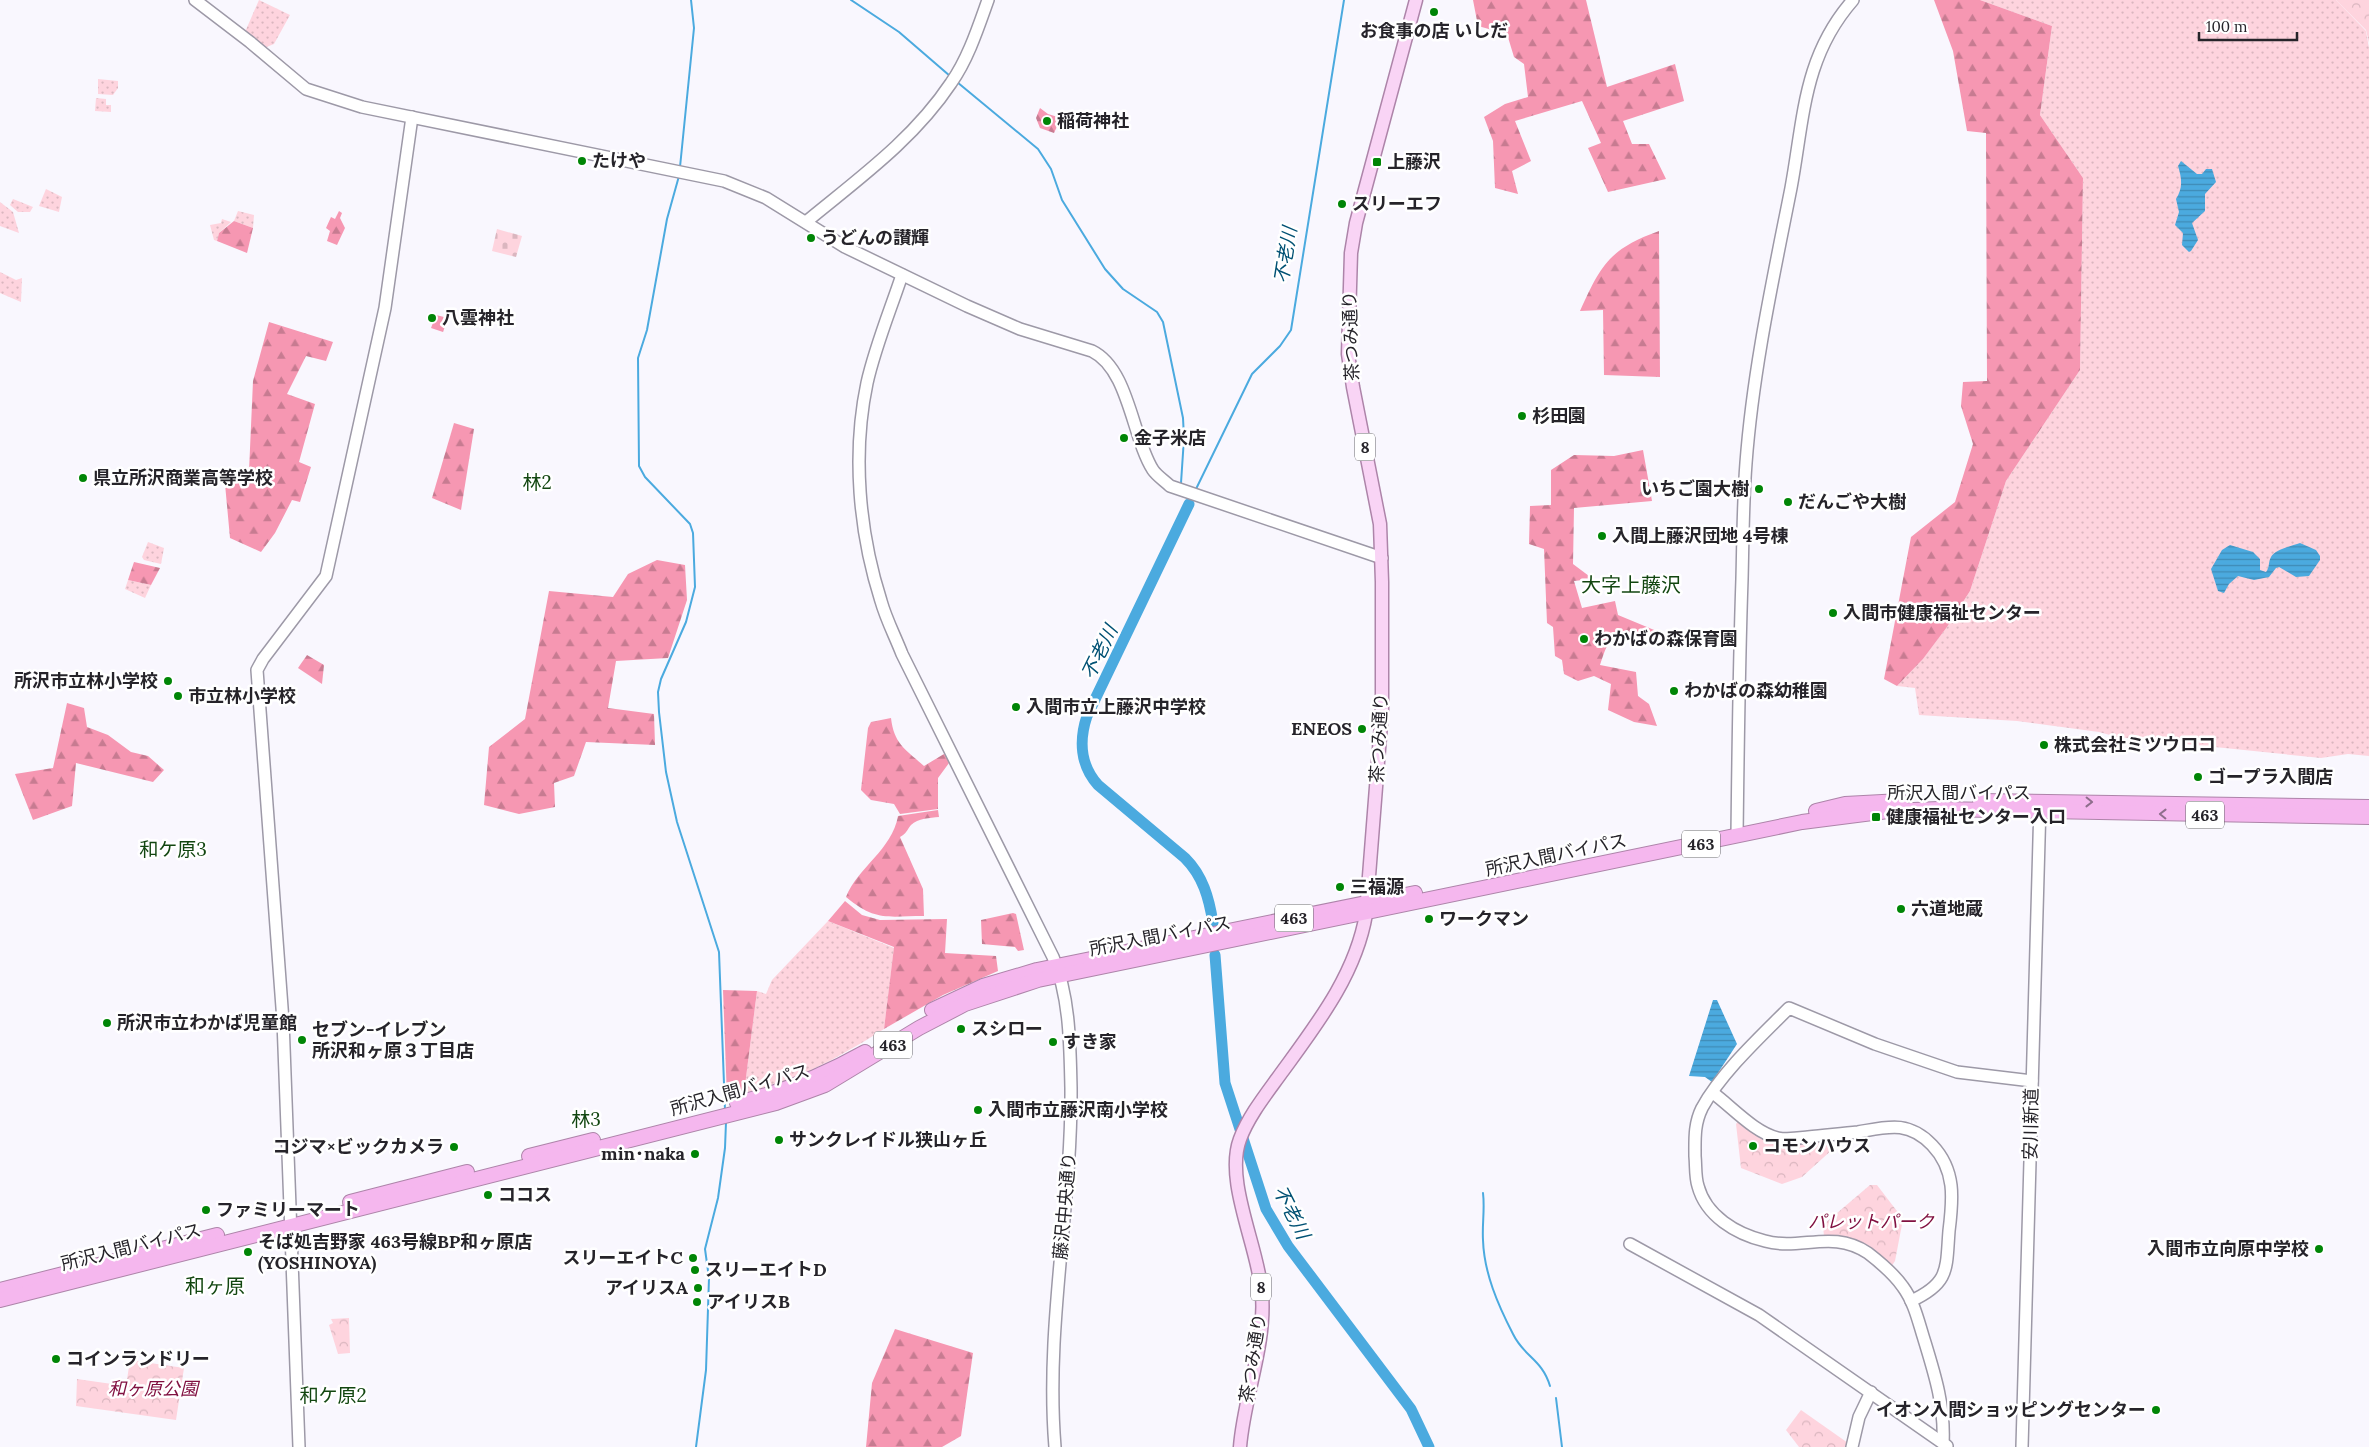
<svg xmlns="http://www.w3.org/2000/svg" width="2369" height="1447" viewBox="0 0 2369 1447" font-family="Lora,'Noto Sans JP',serif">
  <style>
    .grass { fill: url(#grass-dots) }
    .forest { fill: url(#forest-firs) }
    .cemetery { fill: url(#cemetery-stones) }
    .park { fill: url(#park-crowns) }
    .water { fill: url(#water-rules) }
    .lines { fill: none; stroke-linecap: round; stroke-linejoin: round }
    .stream { stroke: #4baadf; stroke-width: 2 }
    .river { stroke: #4baadf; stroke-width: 11 }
    .secondary-casing { stroke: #9d99a7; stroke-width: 14 }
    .primary-casing { stroke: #ad84a9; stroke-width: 15 }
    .highway-casing { stroke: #ad84a9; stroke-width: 16 }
    .secondary { stroke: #fff; stroke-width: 11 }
    .primary { stroke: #f9d4f5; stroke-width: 12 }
    .highway { stroke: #f5b7ee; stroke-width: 14 }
    .oneway { stroke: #8e6e8c }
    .poi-dot { fill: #008506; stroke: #fff; stroke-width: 2 }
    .labels { text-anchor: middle; stroke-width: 5; stroke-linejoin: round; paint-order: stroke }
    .shield { fill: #fff; stroke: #67666a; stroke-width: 1 }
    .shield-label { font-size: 16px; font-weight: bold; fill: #26242a }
    .poi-label { font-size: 18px; font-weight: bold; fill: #26242a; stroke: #fff; text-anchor: start }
    .street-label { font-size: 18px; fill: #26242a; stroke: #fff }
    .park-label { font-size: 18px; font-style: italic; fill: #811141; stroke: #fff }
    .water-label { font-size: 19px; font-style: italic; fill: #015174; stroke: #fff }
    .neighbourhood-label { font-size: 19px; fill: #124610; stroke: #fff }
    .quarter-label { font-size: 20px; fill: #124610; stroke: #fff }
  </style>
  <defs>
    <pattern id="grass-dots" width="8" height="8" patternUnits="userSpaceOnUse" patternTransform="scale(1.25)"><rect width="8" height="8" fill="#fed4de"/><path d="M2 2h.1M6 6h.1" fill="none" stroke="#dab6bf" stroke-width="1.8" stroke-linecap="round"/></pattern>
    <pattern id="forest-firs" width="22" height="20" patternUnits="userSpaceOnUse" patternTransform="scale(1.25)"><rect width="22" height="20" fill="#f697b2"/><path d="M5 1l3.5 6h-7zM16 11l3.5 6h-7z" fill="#c77b91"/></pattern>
    <pattern id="cemetery-stones" width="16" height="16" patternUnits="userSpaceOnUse" patternTransform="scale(1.25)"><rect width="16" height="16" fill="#fed4de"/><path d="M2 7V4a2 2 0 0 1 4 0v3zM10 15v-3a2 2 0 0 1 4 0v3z" fill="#dab6bf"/></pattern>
    <pattern id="park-crowns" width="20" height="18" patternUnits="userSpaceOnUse" patternTransform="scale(1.25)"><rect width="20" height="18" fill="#fed4de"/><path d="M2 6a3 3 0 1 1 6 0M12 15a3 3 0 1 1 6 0" fill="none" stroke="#dab6bf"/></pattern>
    <pattern id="water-rules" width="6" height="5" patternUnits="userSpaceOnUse" patternTransform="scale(1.25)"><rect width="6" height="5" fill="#4baadf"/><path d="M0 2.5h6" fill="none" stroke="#3e8ab5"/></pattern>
  </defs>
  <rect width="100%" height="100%" fill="#f9f7fe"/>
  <!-- grass -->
  <g class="grass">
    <path d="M259,0L290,15L274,44L264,48L245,32Z"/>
    <path d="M1980,0H2336L2366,31L2369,48V756L2348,754L2321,758L2117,737L2099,732L2017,721L1919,715L1915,688L1897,686L1923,659L1947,627L1970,591L2006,481L2080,370L2083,178L2040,115L2052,26Z"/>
    <path d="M98,79L118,81V88L113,95L98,94Z"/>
    <path d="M96,98L106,99V105H111V112L95,111Z"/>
    <path d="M46,189L62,197L59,212L39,206Z"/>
    <path d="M13,199L33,207L30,212H18L10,205Z"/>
    <path d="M0,202L13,212L19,233L0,226Z"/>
    <path d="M238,211L254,215L253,228L234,221Z"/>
    <path d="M222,219L231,222L219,233L217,241L214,240L210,225L221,223Z"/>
    <path d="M0,272L16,280L22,278L21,302L0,293Z"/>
    <path d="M148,542L164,548L161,564L144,560L142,557Z"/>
    <path d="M128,580L151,585L145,598L125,589Z"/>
    <path d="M828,921L894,948L884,1029C835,1060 801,1078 744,1093L757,991L766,994L772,980Z"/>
  </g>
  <!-- forest -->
  <g class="forest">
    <path d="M1473,0H1586L1607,87L1675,64L1684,101L1623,121L1632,144H1649L1666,179L1608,192L1588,148L1601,143L1582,101L1515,121L1531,161L1512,171L1518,194L1495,188L1493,141L1484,117L1505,104L1528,97L1524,64L1514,57L1507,34L1478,26Z"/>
    <path d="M1934,0H1980L2052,26L2040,115L2083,178L2080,370L2006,481L1970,591L1947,627L1923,659L1897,686L1884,679L1911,537L1955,502L1973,444L1961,406L1963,382L1987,381L1986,133L1967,131L1953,51Z"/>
    <path d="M1040,108L1048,114L1061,118L1054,133L1040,128L1036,118Z"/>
    <path d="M339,211L342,213L340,218L345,228L337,245L327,241L330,231L326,228L331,217L335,219Z"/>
    <path d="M234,221L253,228L247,253L217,241L219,233Z"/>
    <path d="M1659,231L1660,377L1604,375L1603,310L1580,311C1601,265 1609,249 1659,231Z"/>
    <path d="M436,315L448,318L443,332L431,328Z"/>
    <path d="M269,322L333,342L326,361L306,356L287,394L315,404L299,462L311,467L300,502L292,500L275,533L261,552L230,538L224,473L249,471L253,381Z"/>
    <path d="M454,423L474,429L461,510L432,498Z"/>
    <path d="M1643,450L1652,501L1574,508L1573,564L1593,579L1574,581L1582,608L1615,601L1618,615L1659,632L1661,641L1624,631C1607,639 1606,648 1600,665L1636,672L1638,696L1649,704L1657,726L1634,722L1608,710L1611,684L1594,676L1578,681L1564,674L1562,660L1555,656L1553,627L1547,623L1544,549L1529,544L1530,506L1551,505V470L1574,455L1614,456Z"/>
    <path d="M657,560L685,565L687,600L668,658L616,661L608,708L654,714L655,745L586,742L574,776L554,783L555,807L519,814L484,805L489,747L525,719L549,591L613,597L628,574Z"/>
    <path d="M134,562L160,568L151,585L128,580Z"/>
    <path d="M307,655L324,665L322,684L298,668Z"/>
    <path d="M67,703L84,708L87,727L108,735L131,752L148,756L164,770L153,782L76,763L72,806L33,820L15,774L53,768Z"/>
    <path d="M891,718C894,744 905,749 924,766L944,754L946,755L949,763L938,778V809L900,814L894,804L871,800L861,790L868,728L871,722Z"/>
    <path d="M938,810L939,817C930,818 918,818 911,825C907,830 906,834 900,837L923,889L924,916C888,916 876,922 846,897C858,867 892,850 898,816Z"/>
    <path d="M845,901L862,915L880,920L947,919L945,953L996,956L998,971L943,995L884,1029L894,947L828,921Z"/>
    <path d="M1013,913L1016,914L1024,950L1018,951L1015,947L982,944L981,920Z"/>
    <path d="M723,990L757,991L744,1093L727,1098Z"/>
    <path d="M895,1329L973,1353L961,1436L942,1447H866L872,1383Z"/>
  </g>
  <!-- cemetery -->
  <path class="cemetery" d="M497,229L522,236L516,257L492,251Z"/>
  <!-- park -->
  <g class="park">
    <path d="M2336,0H2369V43L2366,30Z"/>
    <path d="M1741,1118L1765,1137H1830L1834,1148L1802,1177L1782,1184L1741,1168L1736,1124Z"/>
    <path d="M1870,1185H1877L1903,1219L1895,1261L1891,1267L1824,1237L1823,1225Z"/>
    <path d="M349,1318L350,1353L338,1354L329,1325L333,1323L331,1319Z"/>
    <path d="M130,1360L184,1368L176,1420L76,1406L77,1379L126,1386Z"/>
    <path d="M1801,1410L1848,1443L1847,1447H1799L1786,1430Z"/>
  </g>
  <!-- water -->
  <g class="water">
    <path d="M2181,161L2197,174H2202L2206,169H2212L2216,182L2205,194V211L2192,223L2198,240L2191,251L2189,252L2182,245L2183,233L2175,225L2179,212L2176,199C2183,188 2182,179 2178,166Z"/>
    <path d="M2300,543L2316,550L2320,556V560L2309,576L2296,577L2279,567L2276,568L2269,577L2254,580L2238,576L2229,584L2224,593L2218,591L2211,569L2222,550L2230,545L2253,552L2260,559V570L2266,572C2270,567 2268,562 2271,557C2275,549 2292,546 2300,543Z"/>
    <path d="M1713,1000H1717L1737,1044L1712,1082L1705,1077L1689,1076Z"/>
  </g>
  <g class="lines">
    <!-- stream -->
    <g class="stream">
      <path d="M851,0L899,32L950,76"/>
      <path d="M957,82L1038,149L1051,169L1062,200L1105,269L1123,289L1157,312L1163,322L1183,418L1184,438L1181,483"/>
      <path d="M680,167L694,28L691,0"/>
      <path d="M679,176L667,219L647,330L638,358L639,466L645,477L690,524L693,533L695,587L686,622L661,679L658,692L659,712L666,772L677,822L719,952L725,1110"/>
      <path d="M1196,489L1252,374L1280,346L1291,330L1344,0"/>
      <path d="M1483,1193C1485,1209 1482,1224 1483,1240C1484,1273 1498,1305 1513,1334C1524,1357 1542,1359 1550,1386"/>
      <path d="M1556,1398L1562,1447"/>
      <path d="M696,1447L706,1370L709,1278L705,1249L718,1198L725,1148L726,1122"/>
    </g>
    <!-- river -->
    <g class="river">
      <path d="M1189,504L1087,716C1079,740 1080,765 1098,785L1185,858C1203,876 1209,898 1213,923"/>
      <path d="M1215,955L1225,1083L1266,1209L1288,1246L1411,1409L1429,1447"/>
    </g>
    <!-- secondary casing -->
    <g class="secondary-casing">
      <g id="secondary">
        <path d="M195,0L250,42L306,89L362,107L724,181L766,198L845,247L967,306L1020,329L1092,351C1129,369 1132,437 1153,470C1157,476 1165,481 1170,486L1382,558"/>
        <path d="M806,222C858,179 913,140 951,83C968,59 978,28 988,0"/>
        <path d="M902,275C890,311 875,347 867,383C852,454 859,532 881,601C886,619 895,636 902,654L1053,957C1070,997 1070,1045 1071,1088C1072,1208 1045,1326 1055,1447"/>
        <path d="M1737,836C1738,750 1739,665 1742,579C1743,540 1743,501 1746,463C1753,370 1773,279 1791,188C1804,118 1803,57 1853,0"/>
        <path d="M1713,1093C1732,1107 1755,1133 1778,1138C1788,1140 1799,1138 1808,1137C1825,1135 1841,1134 1858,1132C1887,1127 1908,1120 1932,1145C1956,1170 1953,1199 1949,1231C1946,1269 1950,1283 1911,1301"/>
        <path d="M1630,1244L1759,1315L1947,1446"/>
        <path d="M1943,1443C1945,1405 1934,1372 1923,1336C1918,1320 1914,1302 1903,1287C1894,1274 1881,1263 1868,1253C1832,1229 1801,1251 1765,1241C1736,1234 1706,1216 1698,1186C1695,1177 1696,1166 1695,1156C1695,1139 1694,1124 1702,1108C1721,1073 1761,1036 1789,1008L1875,1044L1957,1072L2032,1081"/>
        <path d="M299,1447L283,1021L257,670L263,659L326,576L385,308L412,117"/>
        <path d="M1852,1447L1859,1417L1871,1392"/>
        <path d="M2022,1447L2040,804"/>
      </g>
    </g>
    <!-- primary casing -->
    <g class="primary-casing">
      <path id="primary" d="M1240,1447C1244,1396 1266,1346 1262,1294C1259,1249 1224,1181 1240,1139C1249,1115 1267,1093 1282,1072C1317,1024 1356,974 1366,914L1382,711V582L1380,524L1353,387L1348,354L1351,253L1356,223L1416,0"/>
    </g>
    <!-- highway casing -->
    <g class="highway-casing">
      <g id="highway">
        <path d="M1980,801L2369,807"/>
        <path d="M1816,811L1845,804L1901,801"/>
        <path d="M932,1010L983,986L1037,970L1415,893"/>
        <path d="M737,1103C783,1092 824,1075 865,1052"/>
        <path d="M529,1156L593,1140"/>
        <path d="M350,1202L467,1172"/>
        <path d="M0,1290L217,1235"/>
        <path d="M0,1300L776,1103L825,1085L919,1028L965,1004L1038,980L1802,822L1888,811L1939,809L2369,817"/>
      </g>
    </g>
    <!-- secondary -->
    <use href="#secondary" class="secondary"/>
    <!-- primary -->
    <use href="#primary" class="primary"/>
    <!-- highway -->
    <use href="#highway" class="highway"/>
  </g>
  <!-- one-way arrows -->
  <defs><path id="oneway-chevron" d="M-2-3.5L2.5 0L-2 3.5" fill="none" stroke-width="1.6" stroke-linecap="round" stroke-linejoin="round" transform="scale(1.25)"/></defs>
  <g class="oneway">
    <use href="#oneway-chevron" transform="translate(2089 802) rotate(1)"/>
    <use href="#oneway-chevron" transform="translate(2163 814) rotate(-179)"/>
  </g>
  <!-- markers -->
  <g class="poi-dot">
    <circle cx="1434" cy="12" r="5"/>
    <circle cx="1047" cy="121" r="5"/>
    <circle cx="582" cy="161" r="5"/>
    <rect x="1372" y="157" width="10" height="10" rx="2.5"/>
    <circle cx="1342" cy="204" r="5"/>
    <circle cx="811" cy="238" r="5"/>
    <circle cx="432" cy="318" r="5"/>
    <circle cx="1522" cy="416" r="5"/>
    <circle cx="1124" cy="438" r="5"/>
    <circle cx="83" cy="478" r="5"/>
    <circle cx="1759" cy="489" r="5"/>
    <circle cx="1788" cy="502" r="5"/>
    <circle cx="1602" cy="536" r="5"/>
    <circle cx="1833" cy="613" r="5"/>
    <circle cx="1584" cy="639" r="5"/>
    <circle cx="168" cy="681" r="5"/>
    <circle cx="1674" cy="691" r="5"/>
    <circle cx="178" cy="696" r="5"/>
    <circle cx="1016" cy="707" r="5"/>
    <circle cx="1362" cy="729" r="5"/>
    <circle cx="2044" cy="745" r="5"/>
    <circle cx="2198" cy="777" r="5"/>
    <rect x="1871" y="812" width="10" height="10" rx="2.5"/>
    <circle cx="1340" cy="887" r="5"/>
    <circle cx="1901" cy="909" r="5"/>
    <circle cx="1429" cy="919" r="5"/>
    <circle cx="107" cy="1023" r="5"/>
    <circle cx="961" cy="1029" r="5"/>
    <circle cx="302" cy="1040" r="5"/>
    <circle cx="1053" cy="1042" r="5"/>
    <circle cx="978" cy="1110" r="5"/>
    <circle cx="779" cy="1140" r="5"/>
    <circle cx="1753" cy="1146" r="5"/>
    <circle cx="454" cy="1147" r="5"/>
    <circle cx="695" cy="1154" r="5"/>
    <circle cx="488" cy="1195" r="5"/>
    <circle cx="206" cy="1210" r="5"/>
    <circle cx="2319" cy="1249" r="5"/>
    <circle cx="248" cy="1252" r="5"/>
    <circle cx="693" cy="1258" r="5"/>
    <circle cx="695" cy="1270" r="5"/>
    <circle cx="698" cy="1288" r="5"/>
    <circle cx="697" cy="1302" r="5"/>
    <circle cx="56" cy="1359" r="5"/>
    <circle cx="2156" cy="1410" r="5"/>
  </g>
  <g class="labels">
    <!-- shield labels -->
    <g class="shield">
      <rect x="1355" y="433.5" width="20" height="27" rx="4"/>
      <rect x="2186" y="801.5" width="38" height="27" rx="4"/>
      <rect x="1682" y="830.5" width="38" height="27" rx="4"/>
      <rect x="1275" y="904.5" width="38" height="27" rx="4"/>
      <rect x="874" y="1031.5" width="38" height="27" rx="4"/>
      <rect x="1251" y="1273.5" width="20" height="27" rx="4"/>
    </g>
    <g class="shield-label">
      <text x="1365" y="453">8</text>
      <text x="2205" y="821">463</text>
      <text x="1701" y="850">463</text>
      <text x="1294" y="924">463</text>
      <text x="893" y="1051">463</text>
      <text x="1261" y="1293">8</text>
    </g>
    <!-- poi labels -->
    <g class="poi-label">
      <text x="1434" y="37" text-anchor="middle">お食事の店 いしだ</text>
      <text x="1057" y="127">稲荷神社</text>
      <text x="592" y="167">たけや</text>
      <text x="1387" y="168">上藤沢</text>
      <text x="1352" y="210">スリーエフ</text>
      <text x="821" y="244">うどんの讃輝</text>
      <text x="442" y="324">八雲神社</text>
      <text x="1532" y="422">杉田園</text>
      <text x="1134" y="444">金子米店</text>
      <text x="93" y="484">県立所沢商業高等学校</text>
      <text x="1749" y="495" text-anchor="end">いちご園大樹</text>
      <text x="1798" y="508">だんごや大樹</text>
      <text x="1612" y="542">入間上藤沢団地 4号棟</text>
      <text x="1843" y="619">入間市健康福祉センター</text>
      <text x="1594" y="645">わかばの森保育園</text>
      <text x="158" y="687" text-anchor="end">所沢市立林小学校</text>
      <text x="1684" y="697">わかばの森幼稚園</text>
      <text x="188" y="702">市立林小学校</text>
      <text x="1026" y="713">入間市立上藤沢中学校</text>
      <text x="1352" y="735" text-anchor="end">ENEOS</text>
      <text x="2054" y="751">株式会社ミツウロコ</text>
      <text x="2208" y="783">ゴープラ入間店</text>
      <text x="1886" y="823">健康福祉センター入口</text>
      <text x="1350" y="893">三福源</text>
      <text x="1911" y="915">六道地蔵</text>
      <text x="1439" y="925">ワークマン</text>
      <text x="117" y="1029">所沢市立わかば児童館</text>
      <text x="971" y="1035">スシロー</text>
      <text x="312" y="1036">セブン-イレブン<tspan x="312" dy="21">所沢和ヶ原３丁目店</tspan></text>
      <text x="1063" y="1048">すき家</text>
      <text x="988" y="1116">入間市立藤沢南小学校</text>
      <text x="789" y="1146">サンクレイドル狭山ヶ丘</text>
      <text x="1763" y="1152">コモンハウス</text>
      <text x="444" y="1153" text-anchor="end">コジマ×ビックカメラ</text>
      <text x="685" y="1160" text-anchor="end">min･naka</text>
      <text x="498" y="1201">ココス</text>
      <text x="216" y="1216">ファミリーマート</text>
      <text x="258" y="1248">そば処吉野家 463号線BP和ヶ原店<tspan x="258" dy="21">(YOSHINOYA)</tspan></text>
      <text x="2309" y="1255" text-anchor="end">入間市立向原中学校</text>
      <text x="683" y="1264" text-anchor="end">スリーエイトC</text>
      <text x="705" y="1276">スリーエイトD</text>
      <text x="688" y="1294" text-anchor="end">アイリスA</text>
      <text x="707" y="1308">アイリスB</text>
      <text x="66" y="1365">コインランドリー</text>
      <text x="2146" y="1416" text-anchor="end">イオン入間ショッピングセンター</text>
    </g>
    <!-- street labels -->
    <g class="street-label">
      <text transform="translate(1351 336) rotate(-92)" y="6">茶つみ通り</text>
      <text transform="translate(1379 738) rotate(-87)" y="6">茶つみ通り</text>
      <text x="1959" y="799">所沢入間バイパス</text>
      <text transform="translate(1556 855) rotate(-12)" y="6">所沢入間バイパス</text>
      <text transform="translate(1160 936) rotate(-11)" y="6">所沢入間バイパス</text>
      <text transform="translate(740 1090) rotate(-16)" y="6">所沢入間バイパス</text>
      <text transform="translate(2031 1124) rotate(-89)" y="6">安川新道</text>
      <text transform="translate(1065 1206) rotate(-85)" y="6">藤沢中央通り</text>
      <text transform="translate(131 1247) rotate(-14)" y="6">所沢入間バイパス</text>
      <text transform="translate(1253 1358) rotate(-81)" y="6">茶つみ通り</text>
    </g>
    <!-- park labels -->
    <g class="park-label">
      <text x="1871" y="1228">パレットパーク</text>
      <text x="153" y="1395">和ヶ原公園</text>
    </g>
    <!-- water labels -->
    <g class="water-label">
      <text transform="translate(1285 255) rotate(-81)" y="7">不老川</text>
      <text transform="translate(1099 652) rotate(-64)" y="7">不老川</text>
      <text transform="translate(1292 1212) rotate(63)" y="7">不老川</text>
    </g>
    <!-- neighbourhood labels -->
    <g class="neighbourhood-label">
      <text x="537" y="489">林2</text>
      <text x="173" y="856">和ケ原3</text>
      <text x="586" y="1126">林3</text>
      <text x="333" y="1402">和ケ原2</text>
    </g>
    <!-- quarter labels -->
    <g class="quarter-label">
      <text x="1631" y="592">大字上藤沢</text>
      <text x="215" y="1293">和ヶ原</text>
    </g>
  </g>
  <!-- scale -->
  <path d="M2199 32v8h98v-8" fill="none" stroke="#26242a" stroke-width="2.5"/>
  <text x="2206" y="32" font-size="15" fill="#26242a" stroke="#ffffff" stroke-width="4" paint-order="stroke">100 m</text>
</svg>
